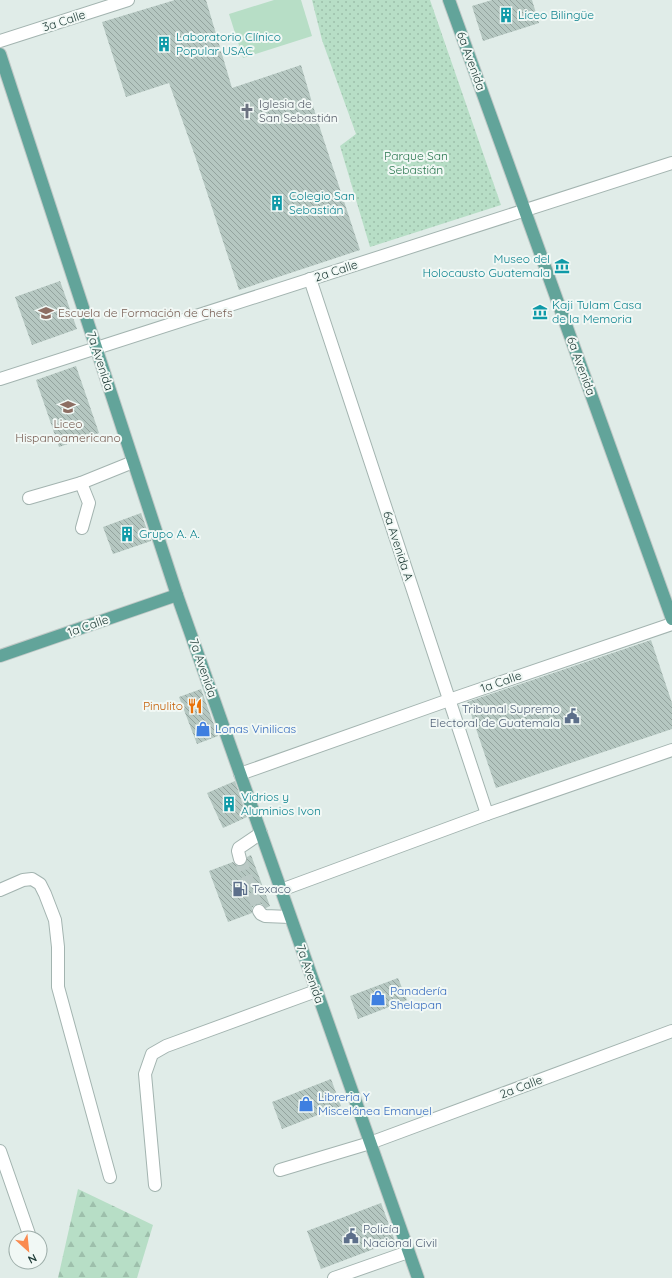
<svg xmlns="http://www.w3.org/2000/svg" width="672" height="1278" viewBox="0 0 672 1278" font-family="Quicksand,sans-serif">
  <style>
    .forest { fill: url(#forest-firs) }
    .park { fill: url(#park-dots) }
    .pitch { fill: #b7dec6 }
    .building { fill: url(#building-back-hatch) }
    .lines { fill: none; stroke-linecap: round; stroke-linejoin: round }
    .minor-tunnel { stroke: #bac9c5; stroke-width: 12; stroke-dasharray: 12 6; stroke-linecap: butt }
    .minor-casing { stroke: #a3b4b0; stroke-width: 14 }
    .major-casing { stroke: #c1c9c7; stroke-width: 14 }
    .minor { stroke: #fff; stroke-width: 12 }
    .major { stroke: #62a49a; stroke-width: 12 }
    .labels { text-anchor: middle; stroke-width: 4; stroke-linejoin: round; paint-order: stroke }
    .culture-label { font-size: 12px; fill: #0d838f; stroke: #f1f8f5; text-anchor: start }
    .street-label { font-size: 12px; fill: #203d38; stroke: #f1f8f5 }
    .worship-label { font-size: 12px; fill: #5b616d; stroke: #f1f8f5; text-anchor: start }
    .park-label { font-size: 12px; fill: #28764e; stroke: #f1f8f5 }
    .education-label { font-size: 12px; fill: #785e54; stroke: #f1f8f5; text-anchor: start }
    .food-label { font-size: 12px; fill: #c56008; stroke: #f1f8f5; text-anchor: end }
    .service-label { font-size: 12px; fill: #4e5e75; stroke: #f1f8f5; text-anchor: start }
    .shop-label { font-size: 12px; fill: #366cbe; stroke: #f1f8f5; text-anchor: start }
  </style>
  <defs>
    <pattern id="forest-firs" width="22" height="20" patternUnits="userSpaceOnUse"><rect width="22" height="20" fill="#b7dec6"/><path d="M5 1l3.5 6h-7zM16 11l3.5 6h-7z" fill="#9dbfab"/></pattern>
    <pattern id="park-dots" width="8" height="8" patternUnits="userSpaceOnUse"><rect width="8" height="8" fill="#b7dec6"/><path d="M2 2h.1M6 6h.1" fill="none" stroke="#9dbfab" stroke-width="1.8" stroke-linecap="round"/></pattern>
    <pattern id="building-back-hatch" width="6" height="6" patternUnits="userSpaceOnUse"><rect width="6" height="6" fill="#b5c7c1"/><path d="M-1 5l2 2M0 0l6 6M5-1l2 2" fill="none" stroke="#93a39e"/></pattern>
  </defs>
  <rect width="100%" height="100%" fill="#e0ece8"/>
  <!-- forest -->
  <path class="forest" d="M78,1189L153,1225L137,1278H58Z"/>
  <!-- park -->
  <path class="park" d="M312,0H430L501,205L370,247L340,146L356,134L322,40Z"/>
  <!-- pitch -->
  <path class="pitch" d="M274,0H301L312,36L243,58L229,14Z"/>
  <!-- building -->
  <g class="building">
    <path d="M175,0H206L232,88L301,65L316,116L360,250L239,290L195,156L169,83L126,97L102,22Z"/>
    <path d="M492,0H532L539,23L483,41L472,6Z"/>
    <path d="M60,281L77,329L32,345L15,297Z"/>
    <path d="M76,366L99,433L59,447L36,380Z"/>
    <path d="M141,513L151,541L113,554L103,527Z"/>
    <path d="M651,640L672,703V729L496,788L467,702Z"/>
    <path d="M201,689L218,736L197,744L179,697Z"/>
    <path d="M235,781L247,817L223,828L207,793Z"/>
    <path d="M251,855L270,906L266,908L262,904L255,905L252,908V913L228,922L209,871L233,862L238,866H242L247,861V857Z"/>
    <path d="M398,978L407,1000L358,1019L350,996Z"/>
    <path d="M331,1079L341,1106L282,1129L272,1102Z"/>
    <path d="M381,1203L395,1241L321,1269L307,1231Z"/>
  </g>
  <g class="lines">
    <!-- minor-tunnel -->
    <path class="minor-tunnel" d="M240,859L259,911"/>
    <!-- minor casing -->
    <g class="minor-casing">
      <g id="minor">
        <path d="M0,41L128,0"/>
        <path d="M310,279L487,814"/>
        <path d="M0,379L672,163"/>
        <path d="M81,483L89,503L82,528"/>
        <path d="M29,498L81,483L133,462"/>
        <path d="M240,774L449,700L672,624"/>
        <path d="M240,859L238,851L239,848L261,833"/>
        <path d="M0,890L23,880L32,879L40,884L45,894L55,920L58,947V987L110,1177"/>
        <path d="M281,890L487,814L672,750"/>
        <path d="M259,911L261,914L265,916L290,917"/>
        <path d="M0,1151L30,1237"/>
        <path d="M280,1170L370,1143L672,1031"/>
        <path d="M155,1185L145,1074L152,1054L166,1046L316,991"/>
        <path d="M334,1278L408,1252"/>
      </g>
    </g>
    <!-- major casing -->
    <g class="major-casing">
      <g id="major">
        <path d="M449,0L672,619"/>
        <path d="M0,54L177,595L418,1278"/>
        <path d="M0,656L177,595"/>
      </g>
    </g>
    <!-- minor -->
    <use href="#minor" class="minor"/>
    <!-- major -->
    <use href="#major" class="major"/>
  </g>
  <!-- icons -->
  <defs>
    <g id="building-bare" transform="scale(1.2)"><path d="M-4-6H4V6H1V3H-1V6H-4ZM-2.5-4.3h1.7v1.8h-1.7ZM.8-4.3h1.7v1.8H.8ZM-2.5-1h1.7V.8h-1.7ZM.8-1h1.7V.8H.8Z" fill="#0f9aa8" stroke="#f1f8f5" stroke-width="2.5" paint-order="stroke"/></g>
    <g id="church-bare" transform="scale(1.2)"><path d="M-1.2-6h2.4v3.5h3.3v2.4h-3.3V6h-2.4V-.1h-3.3v-2.4h3.3Z" fill="#6b7280" stroke="#f1f8f5" stroke-width="2.5" paint-order="stroke"/></g>
    <g id="museum-bare" transform="scale(1.2)"><path d="M0-6L6-3V-2H-6V-3ZM-5-1h2V3h-2ZM-1-1h2V3h-2ZM3-1h2V3H3ZM-6 4H6V6H-6Z" fill="#0f9aa8" stroke="#f1f8f5" stroke-width="2.5" paint-order="stroke"/></g>
    <g id="school-bare" transform="scale(1.2)"><path d="M0-5L7-2L0 1L-7-2ZM-4 1L0 2.5L4 1V4Q0 6-4 4Z" fill="#8d6e63" stroke="#f1f8f5" stroke-width="2.5" paint-order="stroke"/></g>
    <g id="restaurant-bare" transform="scale(1.2)"><path d="M-5-6h1v4h1v-4h1v4h1v-4h1v5L-1.5 .5V6h-2V.5L-5-1ZM5-6V6H3V1.5H1.5Q1.5-4 5-6Z" fill="#e8710a" stroke="#f1f8f5" stroke-width="2.5" paint-order="stroke"/></g>
    <g id="civic-bare" transform="scale(1.2)"><path d="M-.6-6.5H3V-4.5H.6V-3L4-1V1h2V6H-6V1h2V-1L-.6-3ZM-1.2 2.5V6h2.4V2.5Z" fill="#5c6f8a" stroke="#f1f8f5" stroke-width="2.5" paint-order="stroke"/></g>
    <g id="shop-bare" transform="scale(1.2)"><path d="M-5-2.5h2.3a2.7 3.5 0 0 1 5.4 0H5L5.5 6h-11ZM-1.5-2.5h3a1.5 2.3 0 0 0-3 0Z" fill="#3f7fe0" stroke="#f1f8f5" stroke-width="2.5" paint-order="stroke"/></g>
    <g id="fuel-bare" transform="scale(1.2)"><path d="M-5.5-6h7V0h2V4h1.3V-2.5L3-4.5l.8-.8L6-3V5H2.5V1h-1V6h-7ZM-4.2-4.7v3.2H.2V-4.7Z" fill="#5c6f8a" stroke="#f1f8f5" stroke-width="2.5" paint-order="stroke"/></g>
  </defs>
  <g fill-rule="evenodd">
    <use href="#building-bare" x="506" y="15"/>
    <use href="#building-bare" x="164" y="44"/>
    <use href="#church-bare" x="247" y="111"/>
    <use href="#building-bare" x="277" y="203"/>
    <use href="#museum-bare" x="562" y="266"/>
    <use href="#museum-bare" x="540" y="312"/>
    <use href="#school-bare" x="46" y="313"/>
    <use href="#school-bare" x="68" y="407"/>
    <use href="#building-bare" x="127" y="534"/>
    <use href="#restaurant-bare" x="195" y="706"/>
    <use href="#civic-bare" x="572" y="716"/>
    <use href="#shop-bare" x="203" y="729"/>
    <use href="#building-bare" x="229" y="804"/>
    <use href="#fuel-bare" x="240" y="889"/>
    <use href="#shop-bare" x="378" y="998"/>
    <use href="#shop-bare" x="306" y="1104"/>
    <use href="#civic-bare" x="351" y="1236"/>
  </g>
  <g class="labels">
    <!-- culture labels -->
    <g class="culture-label">
      <text x="518" y="19">Liceo Bilingüe</text>
      <text x="176" y="41">Laboratorio Clínico<tspan x="176" dy="14">Popular USAC</tspan></text>
      <text x="289" y="200">Colegio San<tspan x="289" dy="14">Sebastián</tspan></text>
      <text x="550" y="263" text-anchor="end">Museo del<tspan x="550" dy="14">Holocausto Guatemala</tspan></text>
      <text x="552" y="309">Kaji Tulam Casa<tspan x="552" dy="14">de la Memoria</tspan></text>
      <text x="139" y="538">Grupo A. A.</text>
      <text x="241" y="801">Vidrios y<tspan x="241" dy="14">Aluminios Ivon</tspan></text>
    </g>
    <!-- street labels -->
    <g class="street-label">
      <text transform="translate(64 21) rotate(-18)" y="4">3a Calle</text>
      <text transform="translate(471 61) rotate(70)" y="4">6a Avenida</text>
      <text transform="translate(336 271) rotate(-18)" y="4">2a Calle</text>
      <text transform="translate(100 361) rotate(72)" y="4">7a Avenida</text>
      <text transform="translate(581 366) rotate(70)" y="4">6a Avenida</text>
      <text transform="translate(398 546) rotate(72)" y="4">6a Avenida A</text>
      <text transform="translate(88 626) rotate(-19)" y="4">1a Calle</text>
      <text transform="translate(203 668) rotate(71)" y="4">7a Avenida</text>
      <text transform="translate(501 682) rotate(-19)" y="4">1a Calle</text>
      <text transform="translate(310 974) rotate(71)" y="4">7a Avenida</text>
      <text transform="translate(521 1087) rotate(-21)" y="4">2a Calle</text>
    </g>
    <!-- worship labels -->
    <g class="worship-label">
      <text x="259" y="108">Iglesia de<tspan x="259" dy="14">San Sebastián</tspan></text>
    </g>
    <!-- park labels -->
    <g class="park-label">
      <text x="416" y="160">Parque San<tspan x="416" dy="14">Sebastián</tspan></text>
    </g>
    <!-- education labels -->
    <g class="education-label">
      <text x="58" y="317">Escuela de Formación de Chefs</text>
      <text x="68" y="428" text-anchor="middle">Liceo<tspan x="68" dy="14">Hispanoamericano</tspan></text>
    </g>
    <!-- food labels -->
    <g class="food-label">
      <text x="183" y="710">Pinulito</text>
    </g>
    <!-- service labels -->
    <g class="service-label">
      <text x="560" y="713" text-anchor="end">Tribunal Supremo<tspan x="560" dy="14">Electoral de Guatemala</tspan></text>
      <text x="252" y="893">Texaco</text>
      <text x="363" y="1233">Policía<tspan x="363" dy="14">Nacional Civil</tspan></text>
    </g>
    <!-- shop labels -->
    <g class="shop-label">
      <text x="215" y="733">Lonas Vinilicas</text>
      <text x="390" y="995">Panadería<tspan x="390" dy="14">Shelapan</tspan></text>
      <text x="318" y="1101">Libreria Y<tspan x="318" dy="14">Miscelánea Emanuel</tspan></text>
    </g>
  </g>
  <!-- north arrow -->
  <g transform="translate(28 1250) rotate(153)"><circle r="19" fill="#f1f8f5" stroke="#9dada9"/>
  <path d="M0-3L7 15L0 10L-7 15Z" fill="#fa8b50"/>
  <text y="-6" font-size="11" font-weight="bold" text-anchor="middle" fill="#203d38">N</text>
  </g>
</svg>
